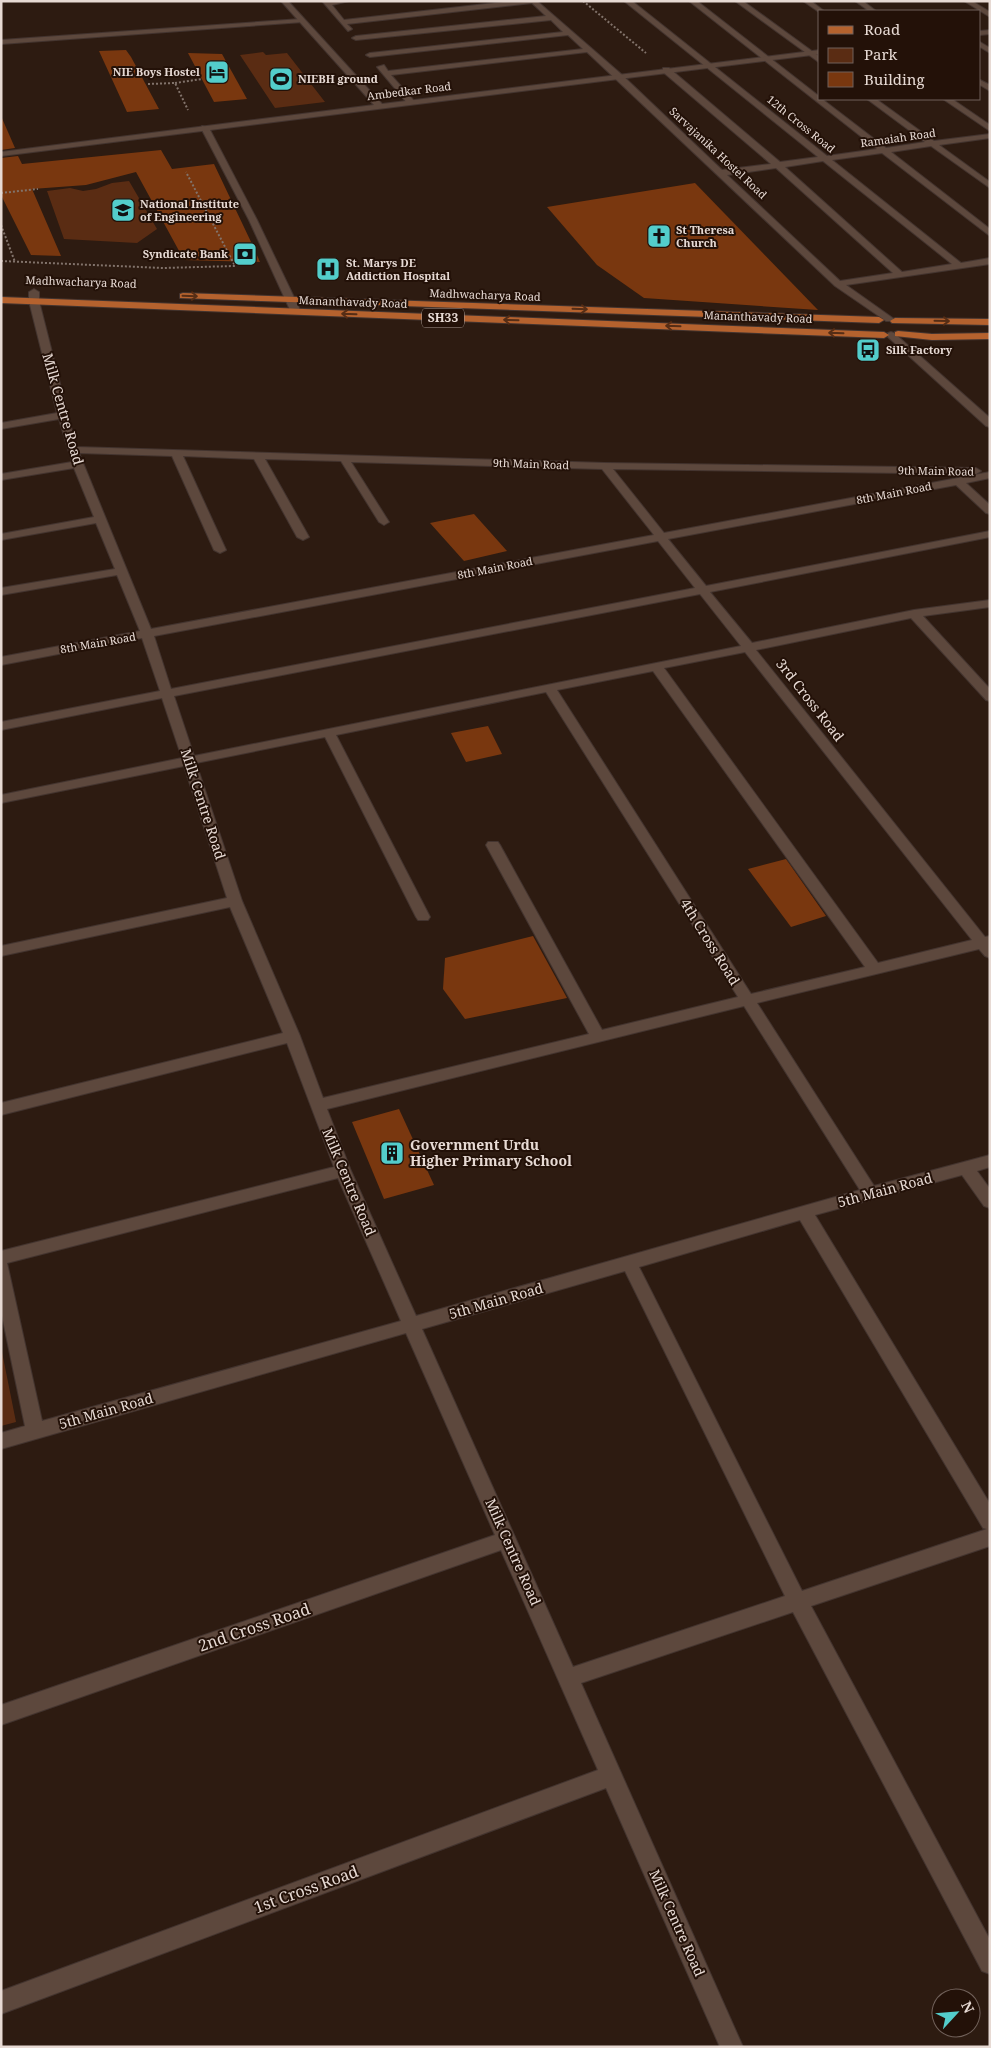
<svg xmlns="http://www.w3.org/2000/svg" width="991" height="2048" viewBox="0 0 991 2048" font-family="'Noto Serif',serif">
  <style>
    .green { fill: #5a2c13 }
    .building { fill: #79370f }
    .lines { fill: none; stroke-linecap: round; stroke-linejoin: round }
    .service-casing { stroke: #43342f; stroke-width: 2 }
    .minor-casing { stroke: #43342f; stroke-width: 2 }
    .tertiary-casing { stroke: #43342f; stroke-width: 2 }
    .primary-casing { stroke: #43342f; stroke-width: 2 }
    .path { stroke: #82736b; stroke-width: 2; stroke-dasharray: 2 2; stroke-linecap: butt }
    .service { fill: #5d483d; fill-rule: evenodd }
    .minor { fill: #5d483d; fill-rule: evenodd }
    .tertiary { fill: #5d483d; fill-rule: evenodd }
    .primary { fill: #b5622e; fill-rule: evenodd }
    .oneway { stroke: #562d15 }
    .labels { text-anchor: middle; stroke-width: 4; stroke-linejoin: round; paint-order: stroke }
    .far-poi-label { font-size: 11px; font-weight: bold; fill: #e7dad4; stroke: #231108; text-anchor: start }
    .far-street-label { font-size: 11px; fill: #e7dad4; stroke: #231108 }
    .shield { fill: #231108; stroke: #ac9e97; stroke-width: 1 }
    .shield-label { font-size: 12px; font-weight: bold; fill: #e7dad4 }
    .street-label { font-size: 14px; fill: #e7dad4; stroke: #231108 }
    .poi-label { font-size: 14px; font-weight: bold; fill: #e7dad4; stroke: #231108; text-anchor: start }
    .near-street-label { font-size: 16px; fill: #e7dad4; stroke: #231108 }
  </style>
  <rect width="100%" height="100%" fill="#2d1b11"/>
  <!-- green -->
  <g class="green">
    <path d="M263,52L266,55L287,53L325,102L275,108L240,55Z"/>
    <path d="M129,181L157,229L137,243L64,239L47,191L70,188L83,191L96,189L112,183Z"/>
    <path d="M1,1347L16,1422L1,1426Z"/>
  </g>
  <!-- building -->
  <g class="building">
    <path d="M126,50L131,57L159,109L127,112L99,51Z"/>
    <path d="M188,53L222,54L247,99L214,102Z"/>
    <path d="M1,117V116L15,148L1,150Z"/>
    <path d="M161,150L172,169L214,164L252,244L260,262L184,260L136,172L86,185L32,189L61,256L31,255L1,195V158L18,156L22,164Z"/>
    <path d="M695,183L818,310L644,298L597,265L547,207Z"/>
    <path d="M474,514L507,551L464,561L430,523Z"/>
    <path d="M488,726L502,754L466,762L451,733Z"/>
    <path d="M786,859L826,916L791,927L748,869Z"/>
    <path d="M533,936L567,998L465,1019L443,989L445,958Z"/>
    <path d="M399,1109L434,1185L384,1199L352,1122Z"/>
  </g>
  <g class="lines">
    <!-- service casing -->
    <g class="service-casing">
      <path id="service" d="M301,19L303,20V22L1,44V40Z"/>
    </g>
    <!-- minor casing -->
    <g class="minor-casing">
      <g id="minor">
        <path d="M322,1H349L332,5L344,20L513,1H537L621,74L722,170L771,164L663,72V68H669L780,162L818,157L624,1H632L827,156L877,149L689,1H697L820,97V99H822L886,148L925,142L867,99H876L934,141L990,134V138L939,145L990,182V188L931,146L891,152L990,229V236L882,153L832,160L961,263L990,258V264L846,285L894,319L892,321H886L835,286L587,52L391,75L415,102L411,104H408L377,67L384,65L388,71L583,49L568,35L370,57L366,55L370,53L563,32L551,20L356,40L352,38L356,36L546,16L532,3L347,24L352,29L348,31ZM823,161L952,264L902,272L785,167ZM776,168L893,273L840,281L727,175Z"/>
        <path d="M735,1H743L820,57V63Z"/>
        <path d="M803,1H811L824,11L819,12Z"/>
        <path d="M855,1H863L876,11H869Z"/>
        <path d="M964,1H972L990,12V17Z"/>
        <path d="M980,42L990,48V53L980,47Z"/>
        <path d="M980,80L990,85V91L980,85Z"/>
        <path d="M943,99H952L990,125V131Z"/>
        <path d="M202,126L209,128L257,220L301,312L299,314H293L291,312L249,220L201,128Z"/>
        <path d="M34,289L39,292V301L76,447L605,463L976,468L981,471L976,474L613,469L664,533L990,472V478L966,483L990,505V514L986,513L956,485L668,539L706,586L990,531V537L710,592L752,643L914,610L990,600V607L923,616L990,689V701L986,700L911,618L756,650L985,937L990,936V958L985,956L979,949L757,1003L874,1186L990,1155V1167L977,1171L990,1189V1208L984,1206L962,1175L815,1215L990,1504V1546L811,1606L990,1940V1974L982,1971L793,1612L581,1683L743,2047H720L606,1788L1,2014V1991L598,1770L501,1550L1,1725V1705L495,1535L406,1333L1,1449V1433L25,1426L1,1311V1251L334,1167L287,1043L1,1115V1103L283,1033L230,907L1,956V946L227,898L184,766L1,803V795L182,758L162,698L1,730V722L160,691L142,638L1,665V657L140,631L117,575L1,595V588L115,569L96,523L1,540V534L94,517L74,468L1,480V474L72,462L59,419L1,429V423L57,413L29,301V292ZM79,453L172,456L214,550L220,553L226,550L183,456L254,459L297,537L303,540L309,537L265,459L341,461L379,522L384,525L389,522L351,462L602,469L654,535L151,629ZM658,541L695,588L171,689L154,636ZM700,594L741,646L194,756L174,696ZM745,652L972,940L878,963L664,668ZM653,671L865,967L751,994L557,690ZM546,692L738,997L602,1030L500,845L498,842H488L486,845L589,1034L323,1098L300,1036L242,901L196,763L325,737L416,917L418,920H428L430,917L336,735ZM744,1006L860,1190L416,1316L351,1171L327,1109ZM338,1178L401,1321L42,1421L7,1263ZM800,1220L983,1528L987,1529L802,1591L639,1267ZM625,1271L785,1596L573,1667L422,1329Z"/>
        <path d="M891,332L894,333L990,418V427L986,426L888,337V333Z"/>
      </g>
    </g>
    <!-- tertiary casing -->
    <g class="tertiary-casing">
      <g id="tertiary">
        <path d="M281,1H288L382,104L820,50V54L1,156V152L374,105Z"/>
        <path d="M990,30V34L980,35V31Z"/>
      </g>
    </g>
    <!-- primary casing -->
    <g class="primary-casing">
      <g id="primary">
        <path d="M183,293L879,317L884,320L879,323L180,298V294Z"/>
        <path d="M1,297L884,332L889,335L884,338L1,303Z"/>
        <path d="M895,318L990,319V325L892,323L890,321Z"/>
        <path d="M898,331L932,334L990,333V339L932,340L895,336V332Z"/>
      </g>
    </g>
    <!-- path -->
    <g class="path">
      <path d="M583,1L646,53"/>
      <path d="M175,83L202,79"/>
      <path d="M148,84L175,83L188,110"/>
      <path d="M1,193L38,189"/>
      <path d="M1,225L15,262"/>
      <path d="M1,261L163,268L235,266L186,172"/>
    </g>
    <!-- service -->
    <use href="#service" class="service"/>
    <!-- minor -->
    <use href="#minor" class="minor"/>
    <!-- tertiary -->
    <use href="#tertiary" class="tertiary"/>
    <!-- primary -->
    <use href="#primary" class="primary"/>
  </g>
  <!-- one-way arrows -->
  <defs><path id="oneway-shaft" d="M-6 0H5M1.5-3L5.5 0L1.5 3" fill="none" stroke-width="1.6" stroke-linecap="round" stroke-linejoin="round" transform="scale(1.25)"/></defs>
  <g class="oneway">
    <use href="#oneway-shaft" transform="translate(190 296) rotate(2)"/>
    <use href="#oneway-shaft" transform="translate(580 309) rotate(2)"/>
    <use href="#oneway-shaft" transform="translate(349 314) rotate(-178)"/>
    <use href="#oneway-shaft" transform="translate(511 320) rotate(-178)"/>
    <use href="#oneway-shaft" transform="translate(942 321) rotate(1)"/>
    <use href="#oneway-shaft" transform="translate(673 326) rotate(-178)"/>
    <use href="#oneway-shaft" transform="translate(836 333) rotate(-178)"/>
  </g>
  <!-- icons -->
  <defs>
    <g id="hotel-square" transform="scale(1.25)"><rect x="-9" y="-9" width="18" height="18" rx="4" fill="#53cdcb" stroke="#231108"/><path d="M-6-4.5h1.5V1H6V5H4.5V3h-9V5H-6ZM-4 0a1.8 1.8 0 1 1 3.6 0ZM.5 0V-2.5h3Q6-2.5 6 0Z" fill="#111"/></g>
    <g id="stadium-square" transform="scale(1.25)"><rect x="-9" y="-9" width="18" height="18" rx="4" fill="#53cdcb" stroke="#231108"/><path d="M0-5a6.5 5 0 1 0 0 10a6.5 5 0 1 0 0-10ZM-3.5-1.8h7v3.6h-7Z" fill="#111"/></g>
    <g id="university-square" transform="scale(1.25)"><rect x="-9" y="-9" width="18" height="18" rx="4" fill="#53cdcb" stroke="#231108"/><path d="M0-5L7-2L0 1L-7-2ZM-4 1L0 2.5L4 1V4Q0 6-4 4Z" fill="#111"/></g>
    <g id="church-square" transform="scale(1.25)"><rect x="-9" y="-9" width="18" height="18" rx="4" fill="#53cdcb" stroke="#231108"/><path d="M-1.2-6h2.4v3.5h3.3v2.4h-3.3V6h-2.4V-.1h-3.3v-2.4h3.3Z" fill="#111"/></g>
    <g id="bank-square" transform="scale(1.25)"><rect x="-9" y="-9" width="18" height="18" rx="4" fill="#53cdcb" stroke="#231108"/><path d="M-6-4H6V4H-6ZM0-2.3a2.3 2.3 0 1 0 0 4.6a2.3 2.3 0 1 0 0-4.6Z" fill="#111"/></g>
    <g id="hospital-square" transform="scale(1.25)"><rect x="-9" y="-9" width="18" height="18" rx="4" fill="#53cdcb" stroke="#231108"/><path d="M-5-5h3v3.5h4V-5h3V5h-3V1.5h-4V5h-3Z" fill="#111"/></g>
    <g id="bus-square" transform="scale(1.25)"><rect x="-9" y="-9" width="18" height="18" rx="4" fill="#53cdcb" stroke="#231108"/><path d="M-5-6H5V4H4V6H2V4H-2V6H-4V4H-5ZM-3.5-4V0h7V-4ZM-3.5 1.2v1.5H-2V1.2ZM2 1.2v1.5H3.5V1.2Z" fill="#111"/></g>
    <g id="building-square" transform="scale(1.25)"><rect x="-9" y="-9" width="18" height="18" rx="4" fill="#53cdcb" stroke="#231108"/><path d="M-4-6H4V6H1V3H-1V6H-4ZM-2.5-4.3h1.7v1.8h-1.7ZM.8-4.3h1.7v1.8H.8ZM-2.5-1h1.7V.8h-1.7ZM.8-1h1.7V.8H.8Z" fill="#111"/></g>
  </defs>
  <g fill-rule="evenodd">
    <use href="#hotel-square" x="217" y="72"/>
    <use href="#stadium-square" x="281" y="79"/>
    <use href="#university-square" x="123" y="210"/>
    <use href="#church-square" x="659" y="236"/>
    <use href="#bank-square" x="245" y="254"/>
    <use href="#hospital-square" x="328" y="269"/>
    <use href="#bus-square" x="868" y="350"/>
    <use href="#building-square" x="392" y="1153"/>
  </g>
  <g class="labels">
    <!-- far-poi labels -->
    <g class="far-poi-label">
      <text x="200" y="76" text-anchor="end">NIE Boys Hostel</text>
      <text x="298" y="83">NIEBH ground</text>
      <text x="140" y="208">National Institute<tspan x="140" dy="13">of Engineering</tspan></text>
      <text x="676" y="234">St Theresa<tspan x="676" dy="13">Church</tspan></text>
      <text x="228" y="258" text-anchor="end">Syndicate Bank</text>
      <text x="346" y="267">St. Marys DE<tspan x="346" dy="13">Addiction Hospital</tspan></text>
      <text x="886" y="354">Silk Factory</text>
    </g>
    <!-- far-street labels -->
    <g class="far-street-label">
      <text transform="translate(409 91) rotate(-7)" y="4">Ambedkar Road</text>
      <text transform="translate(801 124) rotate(39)" y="4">12th Cross Road</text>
      <text transform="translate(898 138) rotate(-8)" y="4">Ramaiah Road</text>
      <text transform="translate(718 153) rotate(43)" y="4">Sarvajanika Hostel Road</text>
      <text transform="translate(81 282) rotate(2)" y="4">Madhwacharya Road</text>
      <text transform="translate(485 295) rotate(2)" y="4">Madhwacharya Road</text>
      <text transform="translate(353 302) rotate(2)" y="4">Mananthavady Road</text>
      <text transform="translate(758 317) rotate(2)" y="4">Mananthavady Road</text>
      <text transform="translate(531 464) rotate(2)" y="4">9th Main Road</text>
      <text transform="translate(936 471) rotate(1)" y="4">9th Main Road</text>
      <text transform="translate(894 493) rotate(-11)" y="4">8th Main Road</text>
      <text transform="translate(495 568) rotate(-11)" y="4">8th Main Road</text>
      <text transform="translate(98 643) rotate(-10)" y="4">8th Main Road</text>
    </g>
    <!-- shield labels -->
    <rect class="shield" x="422" y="308.5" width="42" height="19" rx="4"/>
    <g class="shield-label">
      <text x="443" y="322">SH33</text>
    </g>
    <!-- street labels -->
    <g class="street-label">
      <text transform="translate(63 409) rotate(74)" y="5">Milk Centre Road</text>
      <text transform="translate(810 700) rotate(52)" y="5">3rd Cross Road</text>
      <text transform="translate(203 804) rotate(72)" y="5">Milk Centre Road</text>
      <text transform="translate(710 942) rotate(58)" y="5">4th Cross Road</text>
      <text transform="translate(349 1182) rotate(67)" y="5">Milk Centre Road</text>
      <text transform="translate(885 1190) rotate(-15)" y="5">5th Main Road</text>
      <text transform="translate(496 1301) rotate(-16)" y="5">5th Main Road</text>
      <text transform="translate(106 1411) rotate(-16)" y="5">5th Main Road</text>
      <text transform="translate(513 1552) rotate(66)" y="5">Milk Centre Road</text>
      <text transform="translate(677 1923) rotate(66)" y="5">Milk Centre Road</text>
    </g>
    <!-- poi labels -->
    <g class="poi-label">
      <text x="410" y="1150">Government Urdu<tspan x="410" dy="16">Higher Primary School</tspan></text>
    </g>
    <!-- near-street labels -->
    <g class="near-street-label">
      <text transform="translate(254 1627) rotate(-19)" y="6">2nd Cross Road</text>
      <text transform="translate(306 1889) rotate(-20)" y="6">1st Cross Road</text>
    </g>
  </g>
  <!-- border -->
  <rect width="991" height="2048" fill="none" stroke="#e7dad4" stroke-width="5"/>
  <!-- legend -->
  <rect x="818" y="10" width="162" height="90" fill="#231108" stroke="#71615a"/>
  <rect x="828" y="26" width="25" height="8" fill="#b5622e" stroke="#71615a"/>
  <text x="864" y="35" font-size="15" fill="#e7dad4">Road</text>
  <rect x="828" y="48" width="25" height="15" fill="#5a2c13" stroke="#71615a"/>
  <text x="864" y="60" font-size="15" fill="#e7dad4">Park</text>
  <rect x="828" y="72" width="25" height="15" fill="#79370f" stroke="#71615a"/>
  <text x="864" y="85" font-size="15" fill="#e7dad4">Building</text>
  <!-- north arrow -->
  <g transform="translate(956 2013) rotate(64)"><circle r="24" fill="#231108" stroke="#71615a"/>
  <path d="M0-4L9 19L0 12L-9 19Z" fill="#53cdcb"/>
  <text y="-8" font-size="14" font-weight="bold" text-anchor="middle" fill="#e7dad4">N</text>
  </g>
</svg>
